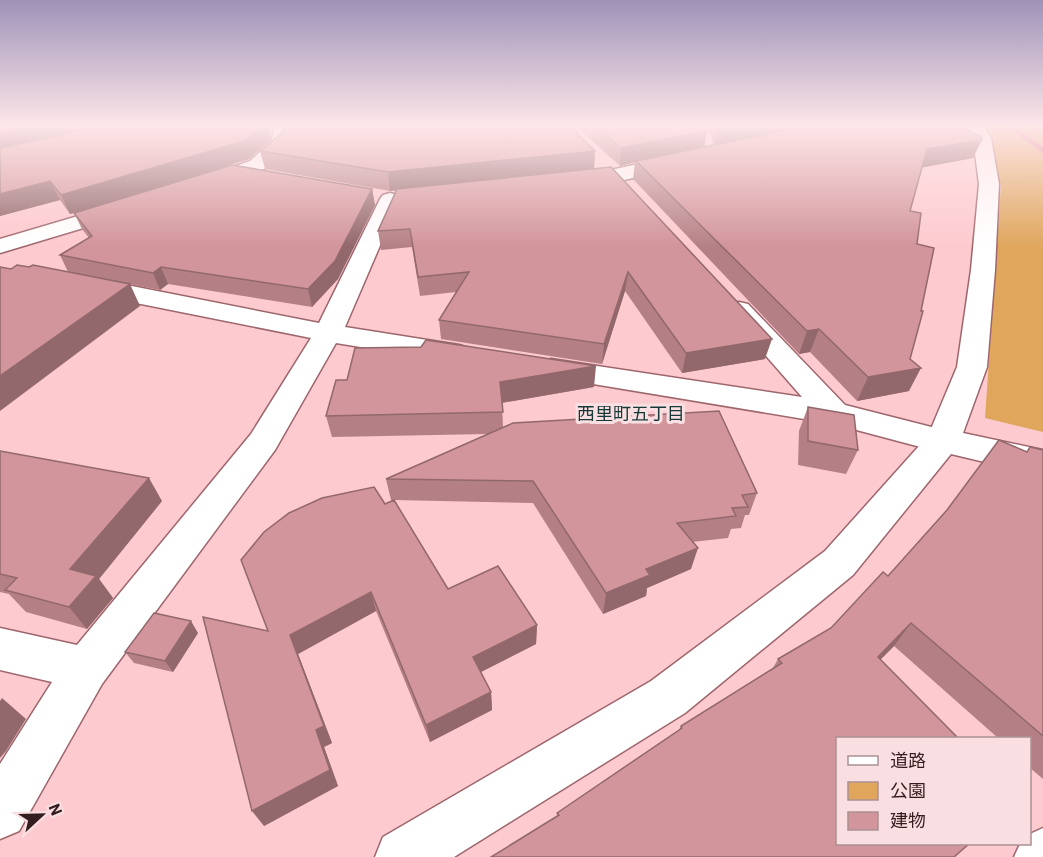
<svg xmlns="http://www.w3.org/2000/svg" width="1043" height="857" viewBox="0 0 1043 857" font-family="Barlow,'Noto Sans JP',sans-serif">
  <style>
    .green { fill: #dfa65c }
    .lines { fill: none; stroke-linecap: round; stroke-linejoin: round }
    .stream { fill: #cf5f71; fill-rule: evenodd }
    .street-casing { stroke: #9d666c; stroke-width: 3 }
    .secondary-casing { stroke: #9d666c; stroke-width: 3 }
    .street { fill: #fff; fill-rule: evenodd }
    .secondary { fill: #fff; fill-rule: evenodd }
    .wall { fill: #b48085 }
    .shaded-wall { fill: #92686c }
    .building { fill: #d1959b; stroke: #92686c; stroke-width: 1.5 }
    .labels { text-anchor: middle; stroke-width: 6; stroke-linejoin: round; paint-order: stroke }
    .neighbourhood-label { font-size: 18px; fill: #163837; stroke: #f9dfe1 }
  </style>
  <rect width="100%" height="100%" fill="#fdcacf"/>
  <!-- green -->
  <path class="green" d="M984,127H1043V432L985,418L1001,186Z"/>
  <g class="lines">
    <!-- stream -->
    <path class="stream" d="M1007,127H1014L1043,147V153Z"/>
    <!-- street casing -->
    <g class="street-casing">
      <g id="street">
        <path d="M274,127H290V143L264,169L212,187H198L195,183L198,179L250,161L272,141Z"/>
        <path d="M679,155L688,161L686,165C657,172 593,191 566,184L563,180L566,176L615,169Z"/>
        <path d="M390,193L397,195L400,199L345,327L459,345L469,348L474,354L469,360L459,363L336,343L275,450L102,684L19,831L0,839V764L52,682L0,670V628L77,645L251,434L311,338L91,294L82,291L78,286L82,281L91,278L319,323L380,199L383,195Z"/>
        <path d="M122,203L130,204L133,209L130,214L0,253V239Z"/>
        <path d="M739,302L748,304L845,405L955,433L960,441L955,449L943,453L834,424L551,377L540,374L536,368L540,362L551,359L802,397L726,310L730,304Z"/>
        <path d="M1043,828V857H1014L1020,844H1030V834Z"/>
      </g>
    </g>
    <!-- secondary casing -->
    <g class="secondary-casing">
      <path id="secondary" d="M967,127H984L991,138L999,184L995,270L987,367L963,433L1043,450V476L951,454L853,575L685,713L454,857H375L383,837L651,681L825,551L928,436L957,367L971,270L979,184L973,138Z"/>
    </g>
    <!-- street -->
    <use href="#street" class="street"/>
    <!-- secondary -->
    <use href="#secondary" class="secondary"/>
  </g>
  <!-- wall -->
  <g class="wall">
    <path d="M0,127L270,136V140L249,159L70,214L60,200L0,216Z"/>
    <path d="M577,127H700L707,131L704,147L714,145L708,127H959L973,158L922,167L910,211L917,244L909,391L857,401L810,352L799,354L633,179L635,162L620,166Z"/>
    <path d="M284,131L595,151L594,168L765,359L682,373L625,291L602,364L441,339L439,320L456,292L420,296L412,247L381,250L378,231L397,190L390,191L265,169L260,151Z"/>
    <path d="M372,189L375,205L338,279L312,307L168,284L160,290L68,272L60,255L89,238L82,229L74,213Z"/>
    <path d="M594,387L502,403L503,427L757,493L749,515H745L741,528L731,529L728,538L692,542L691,569L647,588L646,596L603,614L533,503L394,500L448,589L537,625L536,644L481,672L491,692L492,710L430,742L376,611L298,654L332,743L324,747L338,786L264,826L268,631L385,504L394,500H391L386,479L487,434L332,437L326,416Z"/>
    <path d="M808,407L858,450L846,474L798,465L799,431Z"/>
    <path d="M1043,450V779L1029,767V738H998L894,646L881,659L557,817V813L679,730L681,726L773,668L778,659L831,628L1027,451Z"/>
    <path d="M0,451L162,501L99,579L113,598L87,629L26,612L9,594L0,592Z"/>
    <path d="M198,633L173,672L134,663L125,652Z"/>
  </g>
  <!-- shaded-wall -->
  <g class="shaded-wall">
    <path d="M29,127H112L0,153V133Z"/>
    <path d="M261,127H268L270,136V140L249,159L70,214L61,195Z"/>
    <path d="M727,127H811L715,146L718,128Z"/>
    <path d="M707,131L704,148L636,161L635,162L620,166L621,148Z"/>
    <path d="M982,140L973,158L920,168L927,149Z"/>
    <path d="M595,151L594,169L390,191L388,172Z"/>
    <path d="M50,181L60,200L0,216V194Z"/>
    <path d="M372,189L375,205L338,279L312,307L308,289Z"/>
    <path d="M161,267L168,284L160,290L153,273Z"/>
    <path d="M628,272L625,291L602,364L604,344Z"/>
    <path d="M130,284L140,306L0,411V376Z"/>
    <path d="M819,329L810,352L799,354L807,331Z"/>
    <path d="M772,339L765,359L682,373L686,353Z"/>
    <path d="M596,366L594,387L500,403V382Z"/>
    <path d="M921,368L909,391L857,401L868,377Z"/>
    <path d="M149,478L162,501L99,579L113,598L87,629L69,607L70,569Z"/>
    <path d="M698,548L691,569L647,588L646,596L603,614L606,593L646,569Z"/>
    <path d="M371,592L376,611L298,654L332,743L324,747L338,786L264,826L252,811L316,730L290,635Z"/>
    <path d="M191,621L198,633L173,672L165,661Z"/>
    <path d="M911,623L894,646L862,678L878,657Z"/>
    <path d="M537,625L536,644L475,675L473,657Z"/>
    <path d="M491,692L492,710L430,742L426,725Z"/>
    <path d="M2,698L26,719L6,751L0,758V701Z"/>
  </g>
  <!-- building -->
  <g class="building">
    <path d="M0,127H29L0,133Z"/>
    <path d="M96,127H261L244,141L61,195L50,181L0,194V148Z"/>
    <path d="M285,127H570L595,151L388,172L260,151L284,131Z"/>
    <path d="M597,127H700L707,131L621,148Z"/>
    <path d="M802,127H959L981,136L982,140L927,149L910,211L921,213L917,244L934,248L921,311H923L910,359L921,368L868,377L819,329L807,331L636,161Z"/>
    <path d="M232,165L372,189L335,261L308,289L161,267L153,273L60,255L92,236L74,213Z"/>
    <path d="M611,167L772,339L686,353L628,272L604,344L439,320L469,272L418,277L410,229L378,231L397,189Z"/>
    <path d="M17,265L29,267L33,265L130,284L0,376V267L11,269Z"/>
    <path d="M426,340L596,366L500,382L503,412L326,416L336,380H347L355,348L421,347Z"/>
    <path d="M808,407L854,415L858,450L808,441Z"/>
    <path d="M719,411L757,493L742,495L748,507L732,508L736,516L677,523L698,548L646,569L650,575L606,593L533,481L386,479L513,423Z"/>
    <path d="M999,440L1027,452L1030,447L1043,450V736L911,623L878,657L958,738H837V843H970L954,857H491L559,815L557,813L682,728L681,726L782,663L778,659L831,628L883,572L888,576L947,510Z"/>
    <path d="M0,451L149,478L70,569L96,576L69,607L5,590L17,578L0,574Z"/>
    <path d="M374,487L385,504L394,500L448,589L498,566L537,625L473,657L491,692L426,725L371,592L290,635L324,726L316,730L330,770L252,811L203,617L268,631L241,560L264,532L289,513L322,498Z"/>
    <path d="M154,613L191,621L165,661L125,652Z"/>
  </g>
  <!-- sky -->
  <linearGradient id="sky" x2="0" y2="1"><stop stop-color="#9e92b8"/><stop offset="0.51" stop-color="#fee7e9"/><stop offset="1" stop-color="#fee7e9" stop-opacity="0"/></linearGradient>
  <rect width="1043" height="247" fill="url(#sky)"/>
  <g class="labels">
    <!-- neighbourhood labels -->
    <g class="neighbourhood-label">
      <text x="631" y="420">西里町五丁目</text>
    </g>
  </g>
  <!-- legend -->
  <rect x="836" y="737" width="195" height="108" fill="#f9dfe1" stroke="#aa9193" stroke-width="1.5"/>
  <rect x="848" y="756" width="30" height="9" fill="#ffffff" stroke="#aa9193" stroke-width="1.5"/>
  <text x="890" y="767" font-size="18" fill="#341d1f">道路</text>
  <rect x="848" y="782" width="30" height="18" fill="#dfa65c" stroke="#aa9193" stroke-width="1.5"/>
  <text x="890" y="797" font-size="18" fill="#341d1f">公園</text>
  <rect x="848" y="812" width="30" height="18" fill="#d1959b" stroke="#aa9193" stroke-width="1.5"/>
  <text x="890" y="827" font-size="18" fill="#341d1f">建物</text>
  <!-- north arrow -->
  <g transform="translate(42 815) rotate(68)" stroke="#f9dfe1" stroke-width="4.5" paint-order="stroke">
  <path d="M0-4.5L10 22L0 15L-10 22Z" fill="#341d1f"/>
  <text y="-9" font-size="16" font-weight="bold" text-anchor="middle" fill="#341d1f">N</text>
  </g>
</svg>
